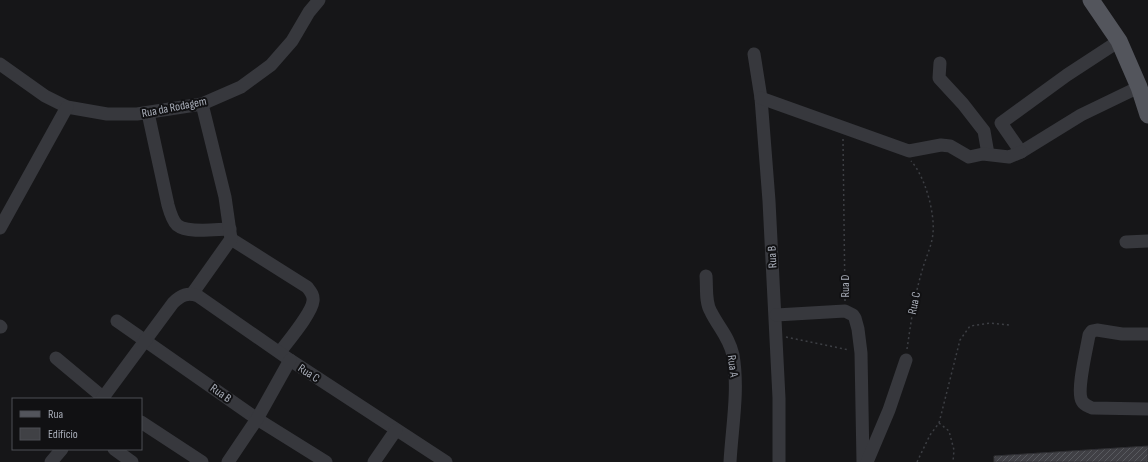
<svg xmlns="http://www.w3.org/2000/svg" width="1148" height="462" viewBox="0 0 1148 462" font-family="'Sofia Sans Condensed',sans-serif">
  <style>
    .building { fill: url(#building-hatch); stroke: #303034; filter: url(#shadow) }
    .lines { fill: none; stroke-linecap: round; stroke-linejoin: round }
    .path { stroke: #3d3f44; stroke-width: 1.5; stroke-dasharray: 2 3; stroke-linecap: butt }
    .minor { stroke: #37383d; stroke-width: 13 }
    .major { stroke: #53555c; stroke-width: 17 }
    .labels { text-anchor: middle; stroke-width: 4; stroke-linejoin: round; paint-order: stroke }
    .street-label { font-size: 12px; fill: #a8adb8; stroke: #111113 }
  </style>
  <defs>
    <pattern id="building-hatch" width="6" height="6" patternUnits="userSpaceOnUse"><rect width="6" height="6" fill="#404145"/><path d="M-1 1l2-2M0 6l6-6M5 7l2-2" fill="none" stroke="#595a5e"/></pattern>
    <filter id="shadow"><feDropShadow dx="2.5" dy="4.5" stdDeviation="1" flood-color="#0009"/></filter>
  </defs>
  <rect width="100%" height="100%" fill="#161618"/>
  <!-- building -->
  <path class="building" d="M1148,446V462H994V456Z"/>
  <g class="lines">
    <!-- path -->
    <g class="path">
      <path d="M843,139L845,301"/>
      <path d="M786,337L849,350"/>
      <path d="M907,349C911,323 914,297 922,271C925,259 932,246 933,233C935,213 925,176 911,161"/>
      <path d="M939,423L949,431L954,450L953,462"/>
      <path d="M917,462L930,435L939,423L960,340L970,326L990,323L1010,325"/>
    </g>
    <!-- minor -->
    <g class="minor">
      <path d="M1119,41L1067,75L1001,123L1021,152L1081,115L1139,87"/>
      <path d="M754,54L761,98L769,201L779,398V462"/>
      <path d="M940,63L939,78L963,104L984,131L988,154"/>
      <path d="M0,64L45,96L67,107L107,114H137L202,104L241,87L271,65L292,41L309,12L319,0"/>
      <path d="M761,98L909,151L941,145L950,146L969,157L983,154L1009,157L1021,152"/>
      <path d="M148,113L168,205C170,212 172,220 177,225C188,234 217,229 230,229"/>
      <path d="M0,228L67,107"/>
      <path d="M231,239L307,287C310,291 314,295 313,301C312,313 288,341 280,352"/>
      <path d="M1126,242L1148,241"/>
      <path d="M706,276C707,287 705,303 711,312C719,328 729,337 733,355C739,390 732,427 730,462"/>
      <path d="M192,294L231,239L225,197L202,104"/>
      <path d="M776,315L845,311L853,315L855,318L858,329L861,353L863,462"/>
      <path d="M117,321L257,419L326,462"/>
      <path d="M0,326L1,327"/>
      <path d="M1148,334H1122L1097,330L1092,331L1089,335C1087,348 1076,391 1082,401C1084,405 1088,406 1092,408L1148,409"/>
      <path d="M56,358L105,399"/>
      <path d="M102,399L173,303C181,295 188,292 198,296L290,360L446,462"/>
      <path d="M141,422L202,462"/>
      <path d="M114,449L132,462"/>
      <path d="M51,462L62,449"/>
      <path d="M228,462L257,419L290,360"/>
      <path d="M374,462L396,430"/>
      <path d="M867,462L889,410L906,360"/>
    </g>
    <!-- major -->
    <path class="major" d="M1091,0L1119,41L1139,87L1148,115"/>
  </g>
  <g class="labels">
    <!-- street labels -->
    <g class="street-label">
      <text transform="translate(174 107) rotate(-11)" y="4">Rua da Rodagem</text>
      <text transform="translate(772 257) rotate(-93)" y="4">Rua B</text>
      <text transform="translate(845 286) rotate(-90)" y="4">Rua D</text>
      <text transform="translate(914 303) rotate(-78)" y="4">Rua C</text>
      <text transform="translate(733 366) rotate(83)" y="4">Rua A</text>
      <text transform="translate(309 373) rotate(33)" y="4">Rua C</text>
      <text transform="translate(221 393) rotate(35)" y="4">Rua B</text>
    </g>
  </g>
  <!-- legend -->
  <rect x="12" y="398" width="130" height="52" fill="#111113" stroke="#4d4f55"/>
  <rect x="20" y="411" width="20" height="6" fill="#53555c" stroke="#4d4f55"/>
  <text x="48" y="418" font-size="12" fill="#a8adb8">Rua</text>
  <rect x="20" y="428" width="20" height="12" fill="#404145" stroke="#4d4f55"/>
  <text x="48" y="438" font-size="12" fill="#a8adb8">Edifício</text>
</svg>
